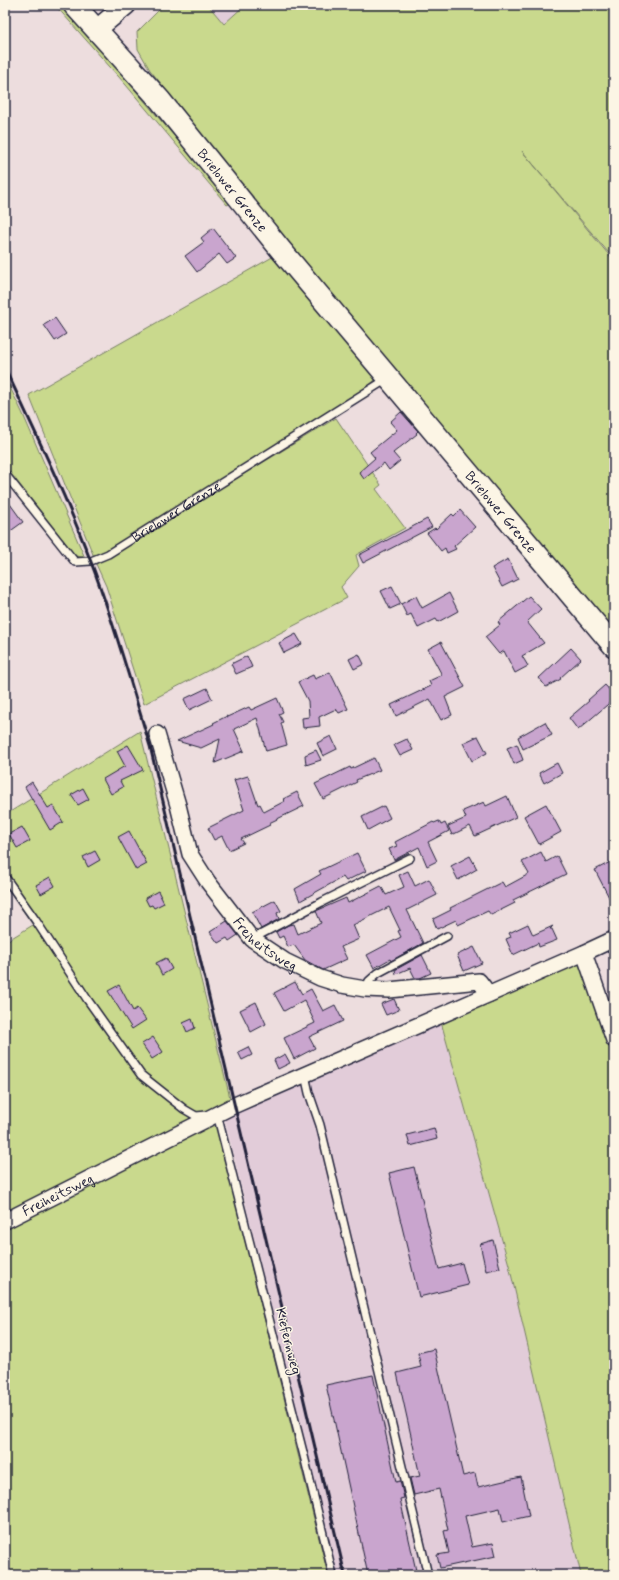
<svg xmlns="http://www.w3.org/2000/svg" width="619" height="1580" viewBox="0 0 619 1580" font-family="Mynerve,sans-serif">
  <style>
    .built { fill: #e2ccd9 }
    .green { fill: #c9d98d; stroke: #767e64 }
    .building { fill: #c9a5ce; stroke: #22223b }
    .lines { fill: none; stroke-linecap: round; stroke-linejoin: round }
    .service-casing { stroke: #22223b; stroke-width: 10 }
    .minor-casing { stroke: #22223b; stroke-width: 18 }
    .tertiary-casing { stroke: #22223b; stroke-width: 22 }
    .secondary-casing { stroke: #22223b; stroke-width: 24 }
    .service { stroke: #fcf5e5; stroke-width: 7 }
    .minor { stroke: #fcf5e5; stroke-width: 15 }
    .tertiary { stroke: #fcf5e5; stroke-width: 19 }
    .secondary { stroke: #fcf5e5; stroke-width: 21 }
    .rail { stroke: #22223b; stroke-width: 3 }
    .labels { text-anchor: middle; stroke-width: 3; stroke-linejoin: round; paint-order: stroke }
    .street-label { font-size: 14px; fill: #22223b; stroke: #fcf5e5 }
  </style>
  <rect width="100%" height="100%" fill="#edddde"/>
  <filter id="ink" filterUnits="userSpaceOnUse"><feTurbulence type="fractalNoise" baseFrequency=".025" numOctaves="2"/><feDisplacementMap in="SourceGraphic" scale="8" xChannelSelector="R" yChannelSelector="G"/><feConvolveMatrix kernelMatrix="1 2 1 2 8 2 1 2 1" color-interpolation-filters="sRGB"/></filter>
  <g filter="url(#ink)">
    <!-- built -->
    <g class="built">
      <path d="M208,5H245L224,24Z"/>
      <path d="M441,1022L509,1265L581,1575H337L225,1120L229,1114Z"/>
    </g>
    <!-- green -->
    <g class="green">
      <path d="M55,5H63L231,203L227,205L126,85Z"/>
      <path d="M164,5H208L224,24L245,5H614V259L522,151L614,261V635L373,348L150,70L138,49L137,32Z"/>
      <path d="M276,255L372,371L375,380L365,389L107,551L94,557L29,395Z"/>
      <path d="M5,377L22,412L85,558L76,556L5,466Z"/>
      <path d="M336,418L381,485L376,489L405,528L356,555L359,566L341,587L347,598L144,704L106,586L96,564Z"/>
      <path d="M140,731L231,1102L5,1214V942L33,925L5,885V815Z"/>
      <path d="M582,960L614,1052V1575H581L509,1265L441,1022Z"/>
      <path d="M211,1124L217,1128L328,1575H5V1227Z"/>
    </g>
    <!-- building -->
    <g class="building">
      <path d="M213,228L236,258L227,264L219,254L197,272L185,256L204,242L201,238Z"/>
      <path d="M55,318L66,334L55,341L44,325Z"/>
      <path d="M401,412L418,431L416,433L417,434L393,453L400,461L389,470L384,463L364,479L359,472L375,458L370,452L397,430L390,422Z"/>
      <path d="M5,497L23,522L5,535Z"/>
      <path d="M460,510L475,527L454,546L456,549L447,553L445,548L441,551L427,533L435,528L436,529L452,514L454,516Z"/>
      <path d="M427,519L432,527L363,563L359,555Z"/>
      <path d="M508,559L518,579L502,587L492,568Z"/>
      <path d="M392,586L401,604L390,609L381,591Z"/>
      <path d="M449,593L458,611L438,622L436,619L418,628L411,614L407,616L401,604L416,596L422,608Z"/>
      <path d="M529,596L541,609L527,622L544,643L522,656L528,666L515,673L504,651L499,654L485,637L500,625L498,622Z"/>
      <path d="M296,634L302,644L284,653L279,643Z"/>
      <path d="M441,642L465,687L445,697L452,715L441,720L430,699L396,716L391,705L431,686L429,681L442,675L428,649Z"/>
      <path d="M571,648L581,659L560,678L561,679L546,687L539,678Z"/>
      <path d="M359,654L364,664L354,669L349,659Z"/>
      <path d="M247,656L252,667L236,674L231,664Z"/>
      <path d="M330,672L348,709L339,713L336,709L319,717L320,726L303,728L302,718L309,717L308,701L298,682L313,675L315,679Z"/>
      <path d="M605,685L614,695V699L578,730L569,718L589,701L588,700Z"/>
      <path d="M207,688L212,699L189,710L184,699Z"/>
      <path d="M277,698L283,712L279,714L283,722L281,723L287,745L266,751L257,718L234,729L244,751L215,763L220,739L201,748L177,741L214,724L213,723L227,716V717L249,707L251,710Z"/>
      <path d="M545,722L552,735L523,749L518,737Z"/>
      <path d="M331,736L337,749L323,756L317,743Z"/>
      <path d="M478,736L487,753L472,761L463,743Z"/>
      <path d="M407,739L413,750L400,756L394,745Z"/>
      <path d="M517,744L523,760L514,764L507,748Z"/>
      <path d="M128,745L143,770L120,781L123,787L111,794L103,779L125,766L117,751Z"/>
      <path d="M316,750L321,760L306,765L305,755Z"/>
      <path d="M374,758L380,770L356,780L357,782L323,799L315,784L350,767L351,769Z"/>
      <path d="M557,763L562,773L544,783L539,773Z"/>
      <path d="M248,776L258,805L260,804L264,812L285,801L283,799L297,792L304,806L269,823L270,825L241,839L244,843L229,850L222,836L214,840L208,828L244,810L234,780Z"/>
      <path d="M32,782L48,808L53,805L63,822L50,830L25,787Z"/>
      <path d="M83,788L89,799L78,805L71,795Z"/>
      <path d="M507,796L516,817L475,836L470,826L452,835L448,826L466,818L463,811L484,802L486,806Z"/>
      <path d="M546,804L561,832L539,844L524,816Z"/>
      <path d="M384,806L390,818L368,830L362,817Z"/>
      <path d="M439,821L441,825L445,823L449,831L428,842L437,861L427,866L419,847L394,860L389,849L397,846L395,842L433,822L434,823Z"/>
      <path d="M22,827L30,841L17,848L9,834Z"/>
      <path d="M129,831L147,864L136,870L118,837Z"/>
      <path d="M95,851L100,860L88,867L83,857Z"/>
      <path d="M541,852L546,862L557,856L566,874L513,900L515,903L491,915L488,911L458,925L456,920L437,929L433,919L451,910L450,908L502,882L505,887L529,874L522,862Z"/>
      <path d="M357,853L366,871L346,881L343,877L300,901L295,889L321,874L319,871Z"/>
      <path d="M470,856L477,869L458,880L451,866Z"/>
      <path d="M614,860V907L595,870Z"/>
      <path d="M408,871L415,886L429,879L437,895L407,910L423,943L391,961L390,959L374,968L367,955L401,937L398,931L400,930L389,907L353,925L359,939L341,947L347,959L323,970L305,960L294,945L288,947L283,936L279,938L276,932L288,925L294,924L298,934L321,923L316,911L346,898L348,903L381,886L386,895L404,887L399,875Z"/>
      <path d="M50,877L55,886L41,894L36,885Z"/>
      <path d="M158,891L164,903L154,908L152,905L149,906L145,898Z"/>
      <path d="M275,900L281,911L277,913L279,919L261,929L252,912Z"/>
      <path d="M227,921L238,935L229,941L227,938L218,943L210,932Z"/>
      <path d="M528,924L533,935L553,926L550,929H552L557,940L539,947L538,943L513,955L506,939L511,937L509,933Z"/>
      <path d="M474,947L482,963L464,971L457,955Z"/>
      <path d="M422,955L431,973L420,978H415L410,968L396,974L395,970Z"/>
      <path d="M166,958L172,969L162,975L156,963Z"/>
      <path d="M295,982L302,994L311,989L323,1011L335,1005L343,1021L309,1037L315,1048L294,1059L284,1038L315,1023L304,1000L284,1011L274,993Z"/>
      <path d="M119,985L133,1011L137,1008L146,1020L132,1029L108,991Z"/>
      <path d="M394,999L399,1010L386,1015L381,1004Z"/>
      <path d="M256,1002L266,1024L251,1032L240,1010Z"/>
      <path d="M192,1019L195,1028L187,1032L183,1023Z"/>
      <path d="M153,1037L163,1052L152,1059L142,1044Z"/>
      <path d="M248,1047L252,1055L242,1060L238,1052Z"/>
      <path d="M285,1054L290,1063L278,1069L274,1060Z"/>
      <path d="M434,1128L437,1139L410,1146L407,1135Z"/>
      <path d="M414,1167L439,1269L462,1263L468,1285L419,1297L389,1173Z"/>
      <path d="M493,1240L500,1268L486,1271L480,1244Z"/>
      <path d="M434,1349L463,1476L475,1473L478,1487L521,1477L529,1516L503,1522L500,1508L465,1516L472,1547L493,1543L496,1556L440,1568L437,1555L449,1553L444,1531L448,1530L439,1489L414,1495L410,1478L420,1476L397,1373L421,1367L418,1353Z"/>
      <path d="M373,1375L396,1482L400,1481L404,1498L400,1499L417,1575H368L335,1424L326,1385Z"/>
    </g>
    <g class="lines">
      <!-- service casing -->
      <g class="service-casing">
        <g id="service">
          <path id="s1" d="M5,474L75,562L91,561L108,554L387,379"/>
          <path d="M5,877L36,921L87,999L141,1075L184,1109L196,1116L207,1115"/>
          <path d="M252,939L322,902L410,858"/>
          <path d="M365,989L369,981L378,973L447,936"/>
          <path d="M305,1075L309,1093L320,1125L428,1575"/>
          <path d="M217,1114L305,1460L333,1575"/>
        </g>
      </g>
      <!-- minor casing -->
      <g class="minor-casing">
        <g id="minor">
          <path id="s2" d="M157,734L178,805L190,854L208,882L252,939L285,961L320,978L342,985L365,989L389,990L479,981L489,994"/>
          <path d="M584,953L614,1040"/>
          <path id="s3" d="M5,1221L235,1105L584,953L614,939"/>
        </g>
      </g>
      <!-- tertiary casing -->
      <g class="tertiary-casing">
        <path id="tertiary" d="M96,30L126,5"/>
      </g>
      <!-- secondary casing -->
      <g class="secondary-casing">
        <g id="secondary">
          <path id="s4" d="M74,5L160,100L281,250L614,646"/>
        </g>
      </g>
      <!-- service -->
      <use href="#service" class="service"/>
      <!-- minor -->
      <use href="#minor" class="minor"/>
      <!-- tertiary -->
      <use href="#tertiary" class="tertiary"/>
      <!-- secondary -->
      <use href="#secondary" class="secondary"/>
      <!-- rail -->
      <path class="rail" d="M5,368C35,432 66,496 91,562C114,622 131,684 150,746L345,1575"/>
    </g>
  </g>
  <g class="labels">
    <!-- street labels -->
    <g class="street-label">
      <text dy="5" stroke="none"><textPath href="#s4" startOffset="244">Brielower Grenze</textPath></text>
      <text dy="5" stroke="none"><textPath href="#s1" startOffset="227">Brielower Grenze</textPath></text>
      <text dy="5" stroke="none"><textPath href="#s4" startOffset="663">Brielower Grenze</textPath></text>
      <text dy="5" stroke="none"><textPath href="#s2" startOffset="243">Freiheitsweg</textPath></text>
      <text dy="5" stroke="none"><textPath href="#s3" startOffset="59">Freiheitsweg</textPath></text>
      <text transform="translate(289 1341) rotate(76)" y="5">Kiefernweg</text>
    </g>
  </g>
  <!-- margin -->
  <rect width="619" height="1580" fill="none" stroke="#fcf5e5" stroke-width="20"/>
  <rect x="10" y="10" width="599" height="1560" fill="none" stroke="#22223b" stroke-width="1.5" filter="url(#ink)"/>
</svg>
